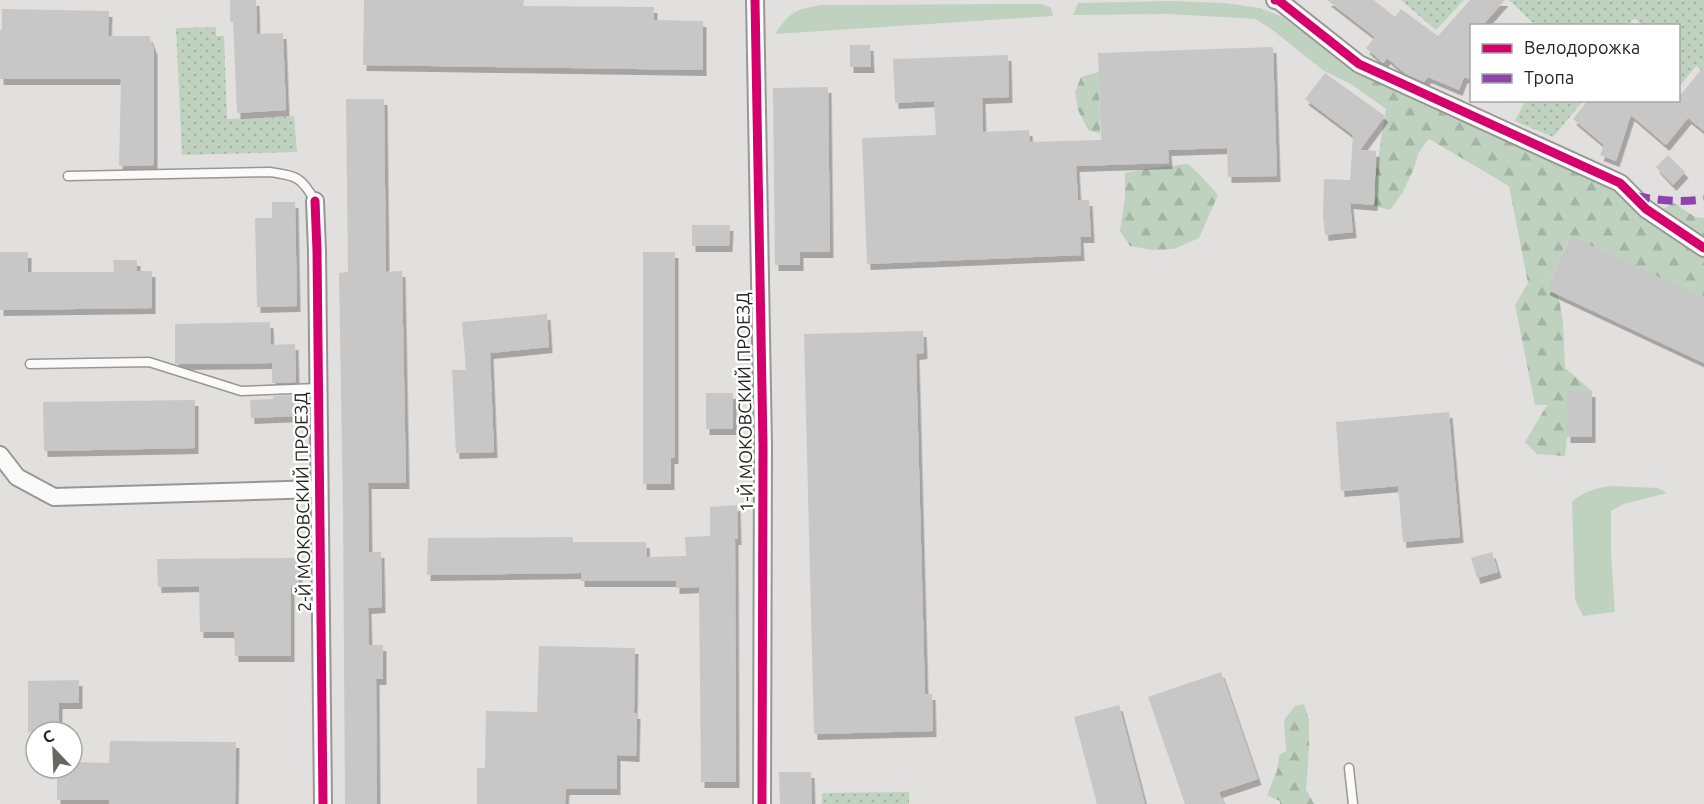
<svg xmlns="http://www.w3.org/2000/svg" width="1704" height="804" viewBox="0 0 1704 804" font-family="Ubuntu,sans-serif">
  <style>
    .grass { fill: #bed2bf }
    .forest { fill: url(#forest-firs) }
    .park { fill: url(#park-dots) }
    .building { fill: #c8c7c7; filter: url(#shadow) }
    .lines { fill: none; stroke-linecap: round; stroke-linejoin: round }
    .lane-casing { stroke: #999796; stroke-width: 11 }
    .street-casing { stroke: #999796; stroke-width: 20 }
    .lane { stroke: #fbfafa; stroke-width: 8 }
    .street { stroke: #fbfafa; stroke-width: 16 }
    .quiet { stroke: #8e44ad; stroke-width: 8; stroke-dasharray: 15 8; stroke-linecap: butt }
    .cycleway-casing { stroke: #fff; stroke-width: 13 }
    .cycleway { stroke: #d6006c; stroke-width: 9 }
    .labels { text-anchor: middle; stroke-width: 5; stroke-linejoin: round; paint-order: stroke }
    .street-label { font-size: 18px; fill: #252423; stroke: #fff }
  </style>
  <defs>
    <pattern id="forest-firs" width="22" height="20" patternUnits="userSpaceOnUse" patternTransform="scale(1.5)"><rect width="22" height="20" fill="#bed2bf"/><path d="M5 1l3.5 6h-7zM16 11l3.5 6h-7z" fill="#a3b4a4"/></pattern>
    <pattern id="park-dots" width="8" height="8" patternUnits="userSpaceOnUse" patternTransform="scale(1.5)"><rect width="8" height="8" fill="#bed2bf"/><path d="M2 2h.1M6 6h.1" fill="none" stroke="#a3b4a4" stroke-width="1.8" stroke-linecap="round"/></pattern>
    <filter id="shadow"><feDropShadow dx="3.5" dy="6" stdDeviation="0" flood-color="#0004"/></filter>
  </defs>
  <rect width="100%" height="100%" fill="#e2e0de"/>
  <!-- grass -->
  <g class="grass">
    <path d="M1171,1L1225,3L1260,8L1283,17L1345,61L1363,71L1351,74V84L1324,71L1270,28L1255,19L1169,14L1073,15L1078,3Z"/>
    <path d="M1042,4L1051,8L1053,16L775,34C790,12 795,9 822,5Z"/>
    <path d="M1611,486L1658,488L1667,493L1624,504L1611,511V553L1615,612L1583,616L1575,600L1572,502C1583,491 1597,488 1611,486Z"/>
  </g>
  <!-- forest -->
  <g class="forest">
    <path d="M1363,71L1382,79L1448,116L1526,147L1566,168L1600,181L1619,191L1625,202L1650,222L1704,255V298L1570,237L1546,289L1558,295L1563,321L1565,368L1592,391L1567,437L1565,456L1537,454L1525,442L1547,405H1535L1515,305L1528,283L1509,186L1429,139L1419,152L1414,168L1403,192L1390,210L1374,206L1376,172L1386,109L1351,84V74Z"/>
    <path d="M1099,72L1100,134L1088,130L1078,110L1075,92L1081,77Z"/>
    <path d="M1188,164L1201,176L1218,195L1199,238L1174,249L1151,250L1130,246L1120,231L1125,198V173L1152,168Z"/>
    <path d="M1674,203L1695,217L1704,218V241L1663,209Z"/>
    <path d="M1304,704L1309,720V750L1306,789L1314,804H1280V801L1267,795L1277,771L1279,755L1286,751L1284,720L1295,706Z"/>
  </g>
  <!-- park -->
  <g class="park">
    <path d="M1401,0H1464L1436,30Z"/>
    <path d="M1509,0H1704V72L1696,66L1679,87L1678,26L1642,25L1635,18L1628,25H1535Z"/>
    <path d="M216,27V36H224L227,119L294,116L297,152L182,155L176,28Z"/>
    <path d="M1525,101V100L1583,101L1553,137L1515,121Z"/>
    <path d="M909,792V804H822V793Z"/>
  </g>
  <!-- building -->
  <g class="building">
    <path d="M230,0H256L257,34L283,33L286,110L237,113L233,22H230Z"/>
    <path d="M364,0H524L523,6L654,7V20L703,21V70L363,65Z"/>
    <path d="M1327,0H1374L1395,17L1401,9L1438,36L1470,0H1505L1482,26H1472V80L1464,77L1459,90L1428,77L1424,82L1406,74L1387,58L1383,63L1366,48L1375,37Z"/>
    <path d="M2,9L109,11L108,36H149L154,49V165L119,166L121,79H0V30H2Z"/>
    <path d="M850,45H870L871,67H850Z"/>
    <path d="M1273,47L1277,176L1228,177L1227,148L1168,150L1169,163L1076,166L1078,200H1089L1091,237H1080L1081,255L867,264L862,138L936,135L934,101L895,103L893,59L1008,55L1009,97L982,98L983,132L1029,130L1030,142L1101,140L1098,53Z"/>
    <path d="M1704,66V131L1688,118L1666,145L1631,115L1616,161L1600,155L1604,145L1573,119L1588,100H1678V98Z"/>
    <path d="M1325,73L1385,116L1360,150L1376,151L1374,205L1350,203L1353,232L1325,235L1323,216L1324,179L1350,180L1353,135L1305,99Z"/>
    <path d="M828,87L830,252H800V265H775L773,88Z"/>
    <path d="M346,99H384L386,272L402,271L406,483H368L369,552H381L382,607L368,608L369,645H383V679H376L377,804H345L343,512L339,273L348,272Z"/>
    <path d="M1668,155L1685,172L1673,185L1656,167Z"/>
    <path d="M272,202H295L297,306L257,307L255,218H272Z"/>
    <path d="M692,225H730L729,246H692Z"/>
    <path d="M1571,236L1704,298V363L1546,289Z"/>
    <path d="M0,252H28V272H114L113,260H137V271H152V308L0,310Z"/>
    <path d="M643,252H675V458H671V484H643Z"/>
    <path d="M547,314L549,347L490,353L494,452L456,453L452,370H466L462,322Z"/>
    <path d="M270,322L271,345L295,344L296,382L272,383V363L175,364V324Z"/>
    <path d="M923,331L924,353L916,354L925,694H932L933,731L814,734L804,334Z"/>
    <rect x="1567" y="391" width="25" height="46"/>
    <rect x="706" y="393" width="27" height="36"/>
    <path d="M296,395L297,416L251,418L250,400L273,399V396Z"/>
    <path d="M195,400V448L44,451L43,402Z"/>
    <path d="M1449,412L1460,537L1403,542L1398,486L1341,491L1336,422Z"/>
    <path d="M737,505L738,539H735L736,782H701L699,587L676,588V581H581V573L427,575L428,538L573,537V542H646L647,557L686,556L685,537L710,536V507Z"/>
    <path d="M1492,552L1498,572L1477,578L1471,558Z"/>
    <path d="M299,558V586H291V656H235L234,632H200L199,586L158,587L157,559Z"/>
    <path d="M539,646L635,648L634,713H637L636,756L617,755V789H566L565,804H477V768H485L486,711L537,712Z"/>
    <path d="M1221,672L1258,779L1219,792L1224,804H1185L1148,697Z"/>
    <path d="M79,680V703H59V732H28V681Z"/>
    <path d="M1119,705L1145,804H1097L1074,717Z"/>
    <path d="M110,741L236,742L235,804H109V800H57V768H72V762L109,763Z"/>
    <path d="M779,772H811L812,804H780Z"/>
  </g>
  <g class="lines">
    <!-- lane casing -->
    <g class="lane-casing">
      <g id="lane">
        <path d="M68,176L270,172C296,176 301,176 315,201"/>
        <path d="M30,364L149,362L241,391L318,388"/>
        <path d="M1349,768L1353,804"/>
      </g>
    </g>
    <!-- street casing -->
    <g class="street-casing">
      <g id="street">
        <path d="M755,0L763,446L762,804"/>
        <path d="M1275,0H1278L1359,64L1620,183L1646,209L1704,248"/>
        <path d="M315,201L317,251L323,804"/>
        <path d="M0,455L17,477L54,497L319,489"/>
      </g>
    </g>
    <!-- lane -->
    <use href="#lane" class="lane"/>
    <!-- street -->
    <use href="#street" class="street"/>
    <!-- quiet -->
    <path class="quiet" d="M1635,196C1657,200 1682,203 1704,199"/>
    <!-- cycleway casing -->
    <g class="cycleway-casing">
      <g id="cycleway">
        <path d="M755,0L763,446L762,804"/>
        <path d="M1275,0H1278L1359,64L1620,183L1646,209L1704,248"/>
        <path d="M315,201L317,251L323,804"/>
      </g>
    </g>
    <!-- cycleway -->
    <use href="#cycleway" class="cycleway"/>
  </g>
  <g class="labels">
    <!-- street labels -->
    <g class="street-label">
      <text transform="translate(745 402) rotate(-91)" y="6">1-Й МОКОВСКИЙ ПРОЕЗД</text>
      <text transform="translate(303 502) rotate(-91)" y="6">2-Й МОКОВСКИЙ ПРОЕЗД</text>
    </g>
  </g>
  <!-- legend -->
  <rect x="1470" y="24" width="210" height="78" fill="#ffffff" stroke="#a8a7a7" stroke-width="1.5"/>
  <rect x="1482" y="44" width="30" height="9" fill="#d6006c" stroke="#a8a7a7" stroke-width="1.5"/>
  <text x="1524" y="54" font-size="18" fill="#252423">Велодорожка</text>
  <rect x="1482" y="74" width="30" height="9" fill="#8e44ad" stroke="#a8a7a7" stroke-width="1.5"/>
  <text x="1524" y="84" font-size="18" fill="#252423">Тропа</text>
  <!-- north arrow -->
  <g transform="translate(54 750) rotate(337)"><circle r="28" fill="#ffffff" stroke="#a8a7a7" stroke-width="1.5"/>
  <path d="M0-4.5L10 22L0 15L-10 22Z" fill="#676664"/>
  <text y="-9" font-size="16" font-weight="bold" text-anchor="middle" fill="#252423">С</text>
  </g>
</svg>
